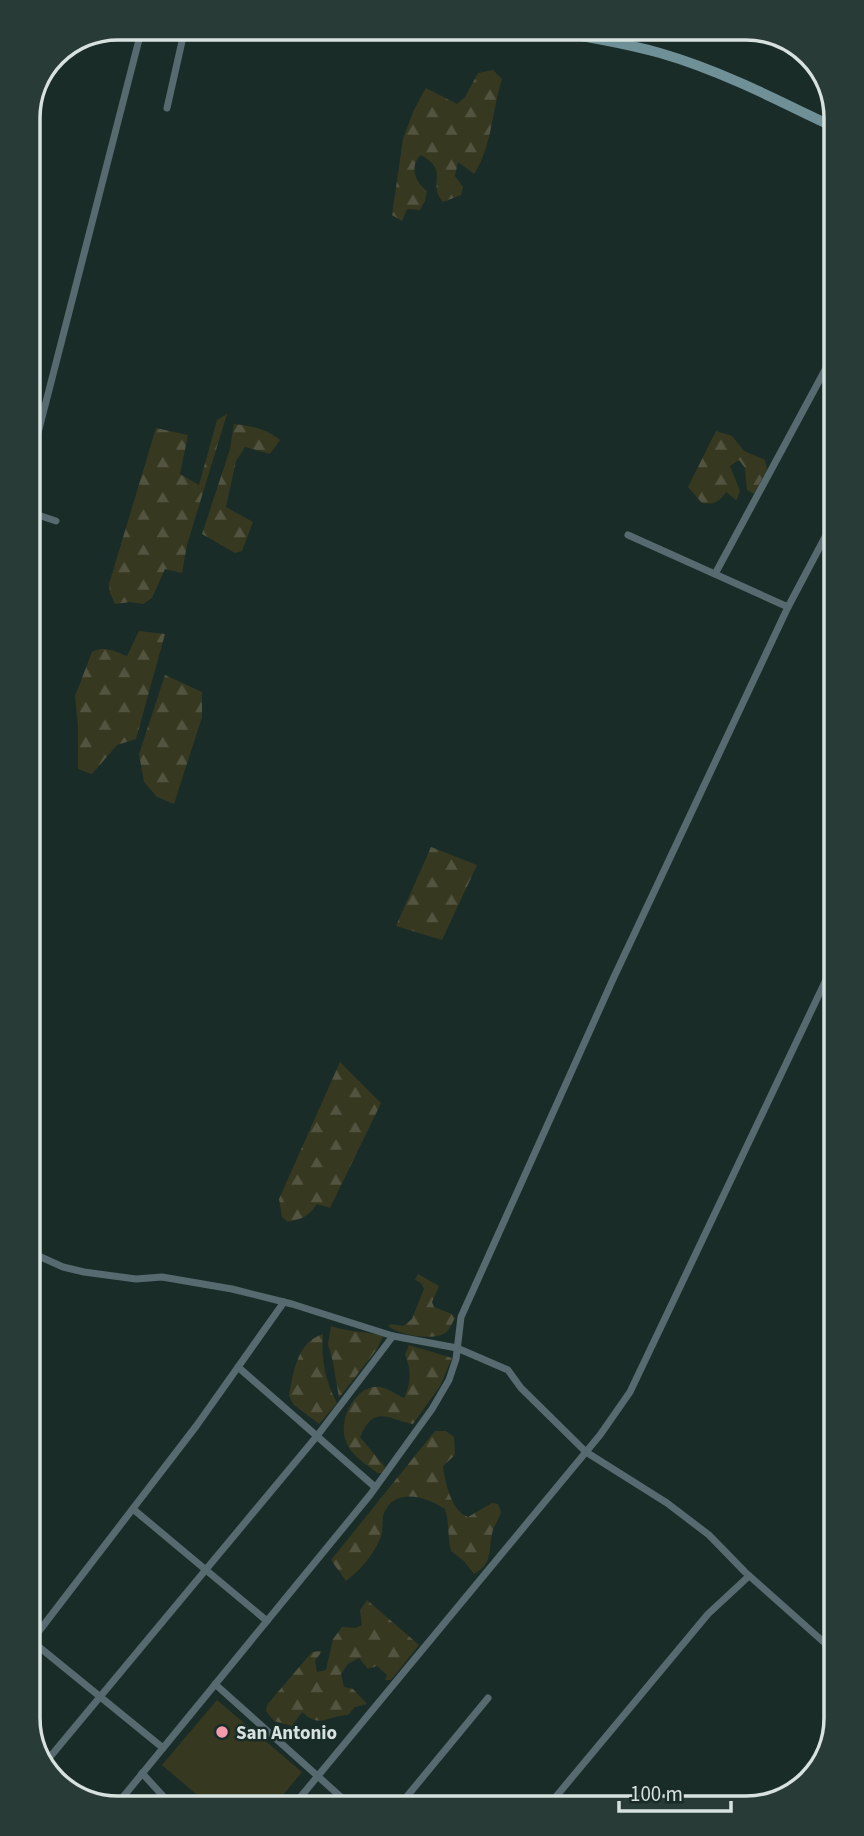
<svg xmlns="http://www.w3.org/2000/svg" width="864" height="1836" viewBox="0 0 864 1836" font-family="'Source Sans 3',sans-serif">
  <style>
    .grass { fill: #373820 }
    .forest { fill: url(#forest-firs) }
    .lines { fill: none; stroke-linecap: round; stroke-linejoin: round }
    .street { stroke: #566a6f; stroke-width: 7 }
    .secondary { stroke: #709097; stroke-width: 10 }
    .poi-dot { fill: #f39aab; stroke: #192c28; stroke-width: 2.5 }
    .labels { text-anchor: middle; stroke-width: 5; stroke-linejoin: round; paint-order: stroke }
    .poi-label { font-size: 19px; font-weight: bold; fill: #d7e2df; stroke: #192c28; text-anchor: start }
    .rim { fill: none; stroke: #d7e2df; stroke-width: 3.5 }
  </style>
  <defs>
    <pattern id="forest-firs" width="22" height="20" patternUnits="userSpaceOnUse" patternTransform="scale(1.75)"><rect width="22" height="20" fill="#373820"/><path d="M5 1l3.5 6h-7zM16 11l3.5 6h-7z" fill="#535440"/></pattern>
  </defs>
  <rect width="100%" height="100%" fill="#192c28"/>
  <!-- grass -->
  <path class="grass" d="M217,1700L302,1772L273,1807H211L162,1765Z"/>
  <!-- forest -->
  <g class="forest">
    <path d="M493,70L502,79C492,110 492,147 474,174L458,162L455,176L463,187L461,195L443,202C427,184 450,171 421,155C409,166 415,182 427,191L425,201L420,210L407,209L402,221L392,215L403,139L413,112L424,91L426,88L457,104L465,97L478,73Z"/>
    <path d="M227,414L187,545L182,573L165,569L152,598L143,604L130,602L115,604L110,593L109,584L156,428L188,435L180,474L199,485L217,420Z"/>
    <path d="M234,424C251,426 266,428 280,440L270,454L245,447L236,461L226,507L253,522L242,551L235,553L202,534L230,449Z"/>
    <path d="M716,431L732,436L744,451L765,460L767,469L754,494L747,490L745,468L739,460L730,466L740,491L736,500L726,492C720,502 713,505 702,503L688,487Z"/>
    <path d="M139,631L165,634L136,739L117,745L92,774L78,769V726L75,696L92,652C105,645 116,652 127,656Z"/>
    <path d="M165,675L202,692V717L174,804L157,797L144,782L139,754Z"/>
    <path d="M431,847L477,865L442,940L396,926Z"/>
    <path d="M340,1062L381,1103L330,1208L317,1204C309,1216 302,1219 288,1222L282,1217L279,1199Z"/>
    <path d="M418,1274L439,1286L432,1302L434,1307L452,1314L455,1318C452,1323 450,1329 445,1333C433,1341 399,1335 388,1326L391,1324L403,1326L412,1319L424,1289L421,1283L415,1280Z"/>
    <path d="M331,1326C348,1332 365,1331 383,1336L377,1349L339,1398L333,1362L328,1344Z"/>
    <path d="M323,1334C321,1359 325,1381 337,1403L319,1424L294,1405L289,1396C293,1373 297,1342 323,1334Z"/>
    <path d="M409,1345L452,1358L440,1386L413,1424C388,1419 374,1404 360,1437L385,1467L382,1473H378C366,1465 348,1453 345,1438C339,1418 356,1384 380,1387C388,1388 397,1395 404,1398C412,1381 411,1371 405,1354Z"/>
    <path d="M435,1431H446L454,1437L455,1455L443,1466C445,1482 451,1511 468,1517L492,1503L498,1504L501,1512C499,1520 493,1526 492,1534C488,1553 493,1563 474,1574L464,1561L451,1551C447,1537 450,1524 445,1509C428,1498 396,1486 384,1513C381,1521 384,1531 380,1539C372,1557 361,1569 346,1581L331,1560Z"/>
    <path d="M367,1600L419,1645L391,1680H385L387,1675L377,1666L368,1669L359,1658L348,1664L341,1674L344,1687L353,1689L367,1704L355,1707L348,1715C326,1716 320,1729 302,1712L292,1726L274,1721L266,1711L267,1705L312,1652L322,1651L315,1661L317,1672L326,1670L333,1639L342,1627L355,1628L362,1625L360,1610Z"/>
  </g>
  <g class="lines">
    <!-- street -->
    <g class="street">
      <path d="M167,108L185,28"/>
      <path d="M29,283L32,284"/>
      <path d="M29,468L142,28"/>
      <path d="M29,512L56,521"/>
      <path d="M628,535L788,607"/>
      <path d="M715,574L832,357"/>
      <path d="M32,1253L63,1267L84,1272L136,1279L162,1277L232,1289L292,1304L393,1336L457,1348L508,1370L521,1388L586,1452L667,1503L709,1535L745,1572L836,1653"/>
      <path d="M238,1367L375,1487"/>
      <path d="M133,1509L267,1621"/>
      <path d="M33,1639L197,1425L284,1302"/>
      <path d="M33,1642L163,1748"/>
      <path d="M215,1684L351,1806"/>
      <path d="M45,1763L317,1436L393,1336"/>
      <path d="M142,1773L173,1807"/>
      <path d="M549,1805L708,1614L749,1576"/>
      <path d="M293,1806L600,1435L630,1392L834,963"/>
      <path d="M399,1806L488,1698"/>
      <path d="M114,1808L370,1495L432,1409L449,1380L456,1359L461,1317L614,977L788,607L832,524"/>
    </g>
    <!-- secondary -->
    <path class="secondary" d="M529,28C572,34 617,41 660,53C719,70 776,99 831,126"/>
  </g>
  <!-- markers -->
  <circle class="poi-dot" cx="222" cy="1732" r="7"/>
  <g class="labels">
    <!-- poi labels -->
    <g class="poi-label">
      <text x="236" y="1739">San Antonio</text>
    </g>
  </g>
  <!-- crop -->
  <path d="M0 0H864V1836H0ZM118 40H746A78 78 0 0 1 824 118V1718A78 78 0 0 1 746 1796H118A78 78 0 0 1 40 1718V118A78 78 0 0 1 118 40Z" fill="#283b37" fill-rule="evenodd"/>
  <path class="rim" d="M118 40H746A78 78 0 0 1 824 118V1718A78 78 0 0 1 746 1796H118A78 78 0 0 1 40 1718V118A78 78 0 0 1 118 40Z"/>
  <!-- scale -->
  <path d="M619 1801v10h112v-10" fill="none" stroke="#d7e2df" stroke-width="3.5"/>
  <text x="630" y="1801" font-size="21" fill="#d7e2df" stroke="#192c28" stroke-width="5" paint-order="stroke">100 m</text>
</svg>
